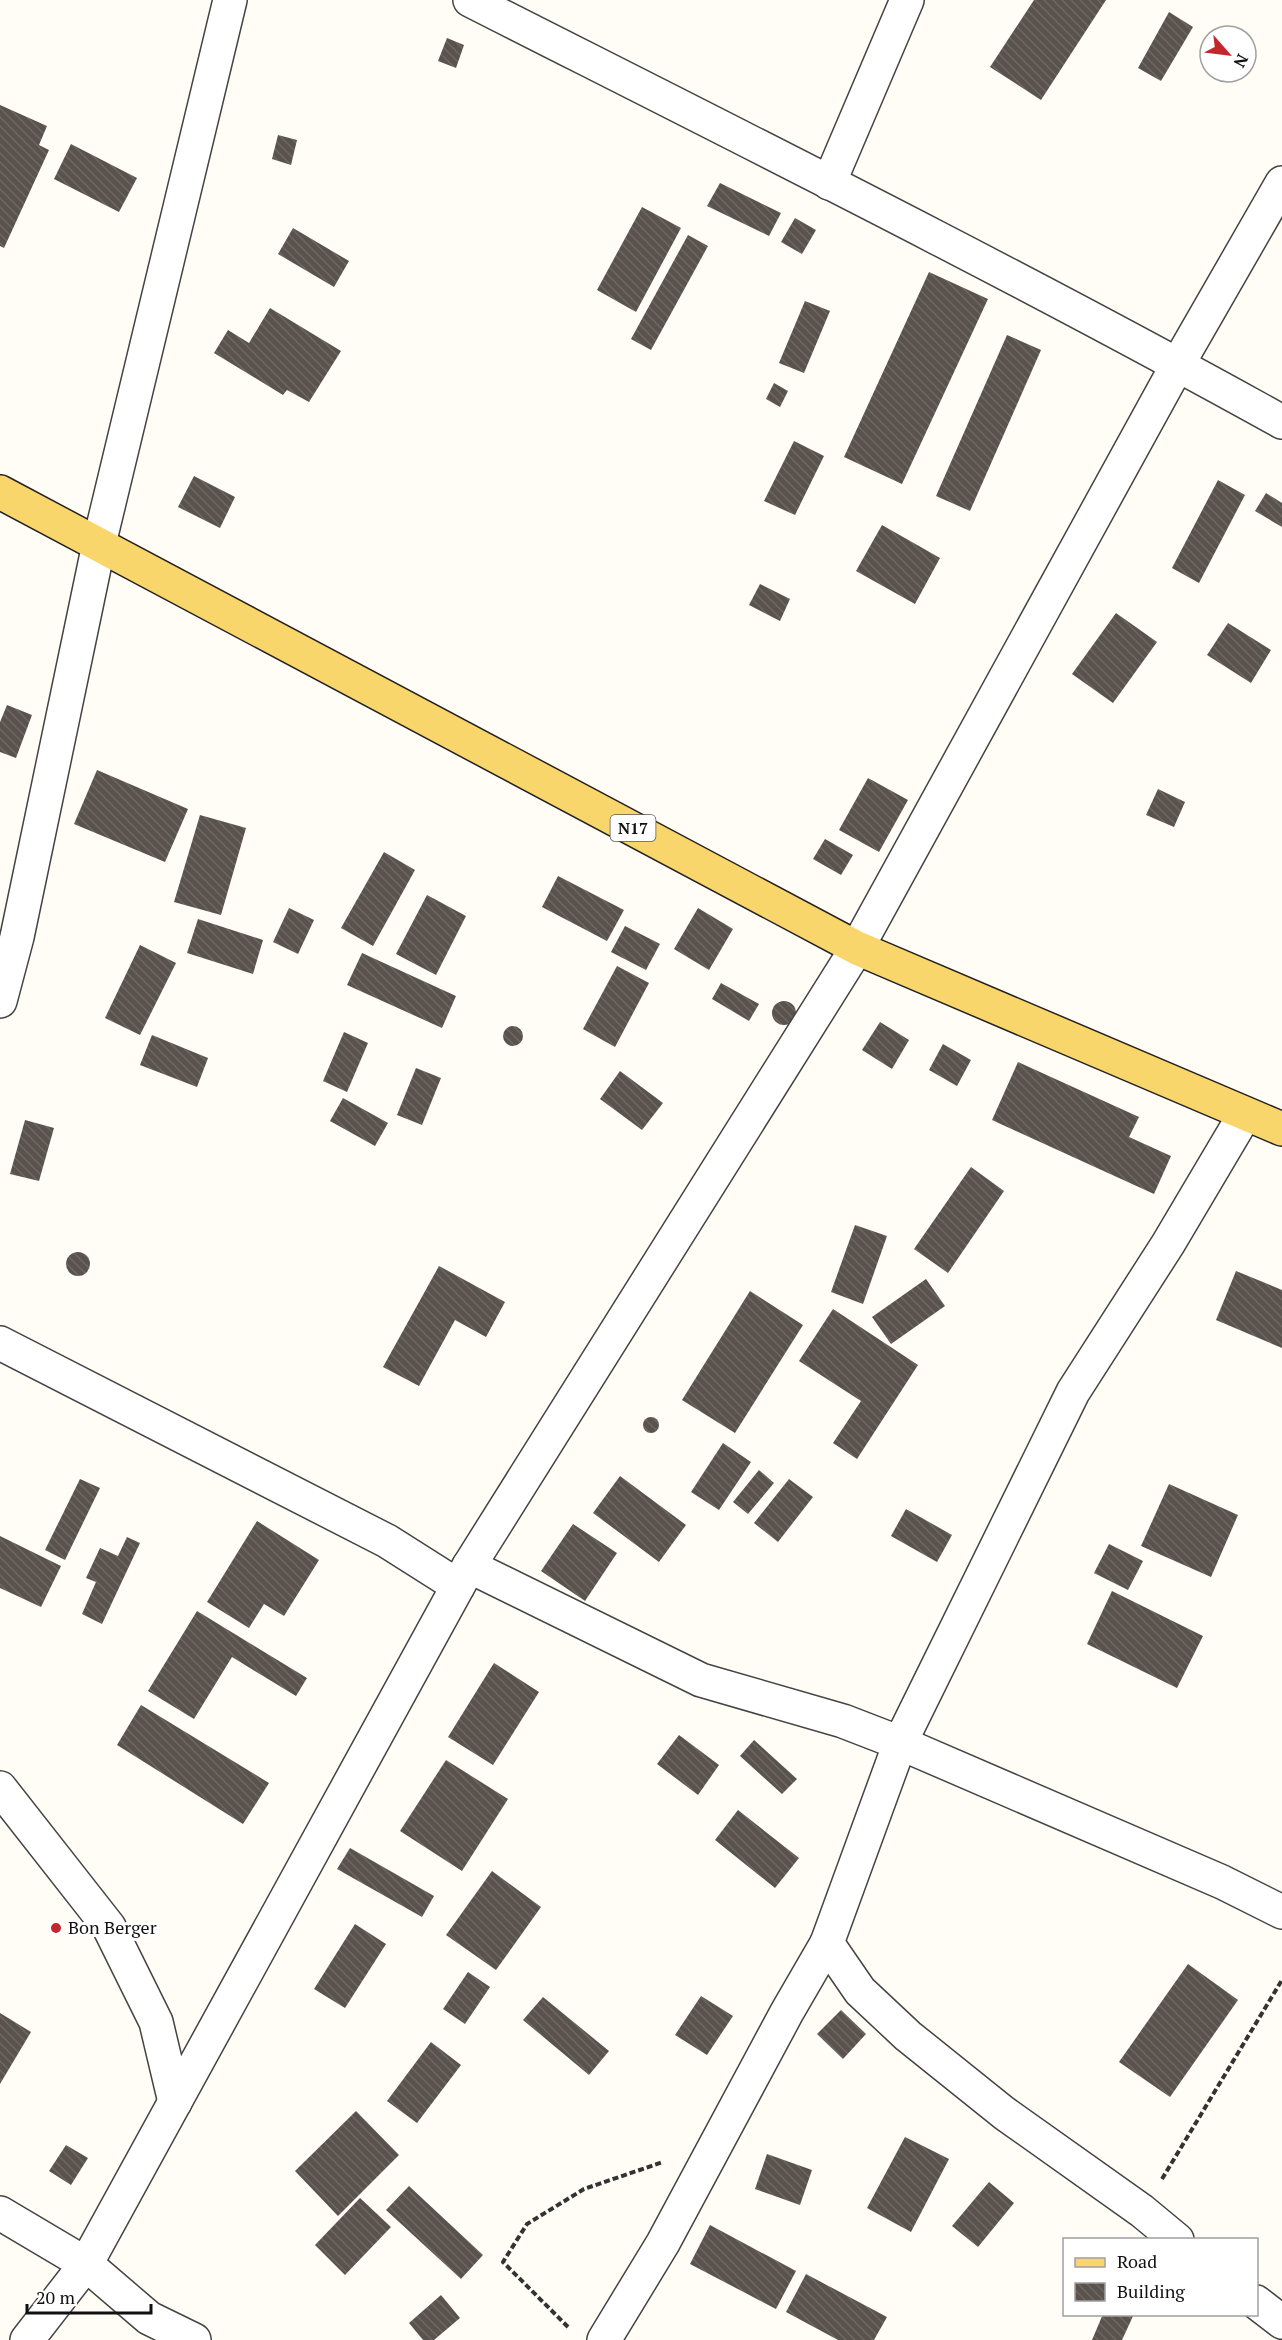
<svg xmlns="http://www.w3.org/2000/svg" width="1282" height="2340" viewBox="0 0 1282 2340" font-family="'PT Serif',serif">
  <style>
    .building { fill: url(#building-back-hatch) }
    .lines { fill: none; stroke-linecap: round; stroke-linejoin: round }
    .minor-casing { stroke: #444; stroke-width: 36 }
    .primary-casing { stroke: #222; stroke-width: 36 }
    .path { stroke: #333; stroke-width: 4; stroke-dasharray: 6 3; stroke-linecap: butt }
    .minor { stroke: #fff; stroke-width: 33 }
    .primary { stroke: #f9d66b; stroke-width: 33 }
    .poi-dot { fill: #c4262e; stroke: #fff; stroke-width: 2 }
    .labels { text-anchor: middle; stroke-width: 6; stroke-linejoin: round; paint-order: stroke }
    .shield { fill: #fff; stroke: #585858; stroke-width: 1.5 }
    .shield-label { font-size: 16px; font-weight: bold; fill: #111 }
    .poi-label { font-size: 18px; fill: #111; stroke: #fff; text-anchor: start }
  </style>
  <defs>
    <pattern id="building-back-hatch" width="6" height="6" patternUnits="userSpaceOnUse" patternTransform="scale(1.5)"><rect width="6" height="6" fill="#5a524d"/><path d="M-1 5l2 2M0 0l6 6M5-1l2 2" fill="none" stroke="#6d6662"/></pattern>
  </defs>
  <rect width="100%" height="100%" fill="#fffdf5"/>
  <!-- building -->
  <g class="building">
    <path d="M1034,0H1106L1041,100L990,67Z"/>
    <path d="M1169,12L1193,27L1161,81L1138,68Z"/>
    <path d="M447,38L464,45L456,68L438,61Z"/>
    <path d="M0,105L47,126L39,145L49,150L4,248L0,246Z"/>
    <path d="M278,135L297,140L291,165L272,159Z"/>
    <path d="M71,144L137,178L119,212L54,179Z"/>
    <path d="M720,183L781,213L769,236L707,206Z"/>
    <path d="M642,207L681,228L636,312L597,290Z"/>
    <path d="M795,218L816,230L802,254L781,242Z"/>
    <path d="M293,228L349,261L334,287L278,254Z"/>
    <path d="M688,235L708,246L651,350L631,339Z"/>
    <path d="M929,272L988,299L902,484L844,457Z"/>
    <path d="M805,301L830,311L804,373L779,363Z"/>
    <path d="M270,308L341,351L309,402L287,390L283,395L214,353L228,330L249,343Z"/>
    <path d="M1007,335L1041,350L970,511L936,496Z"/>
    <path d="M774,383L788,391L780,407L766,399Z"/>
    <path d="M794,441L824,456L795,515L764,501Z"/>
    <path d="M194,476L235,497L220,528L178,507Z"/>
    <path d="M1218,480L1245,495L1199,583L1172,568Z"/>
    <path d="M1266,493L1282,503V527L1255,511Z"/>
    <path d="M882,525L940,558L915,604L856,571Z"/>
    <path d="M760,584L790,599L780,621L749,605Z"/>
    <path d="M1116,613L1157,642L1113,703L1072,674Z"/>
    <path d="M1228,623L1271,650L1251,683L1207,655Z"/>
    <path d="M7,705L32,715L16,758L0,752V722Z"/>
    <path d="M97,770L188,809L165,862L74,824Z"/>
    <path d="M868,778L908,800L879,852L839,830Z"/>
    <path d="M1158,789L1185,802L1174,827L1146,815Z"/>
    <path d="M200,815L246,828L221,915L174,902Z"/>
    <path d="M825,839L853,855L841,875L813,859Z"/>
    <path d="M384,852L415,870L373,946L341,928Z"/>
    <path d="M558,876L624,910L607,941L542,907Z"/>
    <path d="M427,895L466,916L436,975L396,954Z"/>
    <path d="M289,908L314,920L298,954L273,942Z"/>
    <path d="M698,908L733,929L709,970L674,949Z"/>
    <path d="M198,919L263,940L253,974L187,953Z"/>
    <path d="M625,926L660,944L646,970L611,952Z"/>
    <path d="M140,945L176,963L140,1035L105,1018Z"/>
    <path d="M362,953L456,996L442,1028L347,985Z"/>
    <path d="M617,966L649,983L615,1047L583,1029Z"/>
    <path d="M721,983L759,1004L749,1021L712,999Z"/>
    <circle cx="784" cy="1013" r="12"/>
    <path d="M880,1022L909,1040L892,1069L862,1050Z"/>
    <circle cx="513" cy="1036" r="10"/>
    <path d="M344,1032L368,1043L347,1092L323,1081Z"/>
    <path d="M152,1035L208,1058L197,1087L140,1065Z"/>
    <path d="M943,1044L971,1060L957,1086L929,1070Z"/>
    <path d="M1018,1062L1139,1117L1129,1137L1171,1156L1154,1194L992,1120Z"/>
    <path d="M416,1068L441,1078L422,1125L397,1115Z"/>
    <path d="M620,1071L663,1103L642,1130L600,1099Z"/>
    <path d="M343,1098L388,1123L375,1146L330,1121Z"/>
    <path d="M25,1120L54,1128L39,1181L10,1174Z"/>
    <path d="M971,1167L1004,1191L948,1273L914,1249Z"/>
    <path d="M855,1225L887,1236L863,1304L831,1292Z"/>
    <circle cx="78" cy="1264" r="12"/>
    <path d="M439,1266L505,1302L486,1337L455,1320L419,1386L383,1367Z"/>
    <path d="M1236,1271L1282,1290V1348L1216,1320Z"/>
    <path d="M926,1279L945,1306L891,1344L872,1317Z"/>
    <path d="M750,1291L803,1325L735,1433L682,1400Z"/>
    <path d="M833,1309L918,1365L857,1459L833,1443L861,1401L799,1361Z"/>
    <circle cx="651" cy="1425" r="8"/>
    <path d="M723,1443L751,1462L719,1510L691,1492Z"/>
    <path d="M759,1470L774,1483L748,1514L733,1502Z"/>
    <path d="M620,1476L686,1525L659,1562L593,1513Z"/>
    <path d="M80,1479L100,1488L65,1560L45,1550Z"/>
    <path d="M789,1479L813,1497L778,1542L754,1523Z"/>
    <path d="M1169,1484L1238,1515L1211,1577L1141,1546Z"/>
    <path d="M906,1509L952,1535L937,1562L891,1536Z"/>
    <path d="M257,1521L319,1560L284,1616L264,1604L249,1628L207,1602Z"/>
    <path d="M573,1524L617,1553L585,1601L541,1571Z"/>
    <path d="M0,1536L61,1566L41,1607L0,1588Z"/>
    <path d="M127,1537L140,1543L102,1624L82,1614L96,1582L86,1578L100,1548L118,1556Z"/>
    <path d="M1109,1544L1143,1561L1128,1590L1094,1573Z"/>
    <path d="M1112,1591L1203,1636L1177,1688L1087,1644Z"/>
    <path d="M197,1611L307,1678L296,1696L232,1657L194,1719L148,1691Z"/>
    <path d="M494,1663L539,1692L493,1765L448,1737Z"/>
    <path d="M141,1705L269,1783L243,1824L117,1745Z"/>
    <path d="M679,1735L719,1765L698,1795L657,1764Z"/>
    <path d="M754,1740L797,1779L782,1794L740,1756Z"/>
    <path d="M446,1760L508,1799L462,1871L400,1831Z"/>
    <path d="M738,1810L799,1858L775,1888L715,1840Z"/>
    <path d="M350,1848L434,1896L422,1917L337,1869Z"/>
    <path d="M492,1871L541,1907L496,1970L446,1935Z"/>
    <path d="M355,1924L386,1944L345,2008L314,1989Z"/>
    <path d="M1188,1964L1238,2000L1170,2097L1119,2062Z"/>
    <path d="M468,1972L490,1987L465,2024L443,2009Z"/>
    <path d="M701,1996L733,2016L707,2055L675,2035Z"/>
    <path d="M543,1997L609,2051L589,2075L523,2020Z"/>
    <path d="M841,2010L866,2034L843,2059L817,2034Z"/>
    <path d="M0,2013L31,2032L0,2084Z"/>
    <path d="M431,2042L461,2065L417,2123L387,2101Z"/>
    <path d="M356,2111L399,2155L338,2216L295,2171Z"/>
    <path d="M905,2137L949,2159L911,2232L867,2208Z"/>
    <path d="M66,2145L88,2158L71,2185L49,2171Z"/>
    <path d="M767,2154L812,2170L800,2205L755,2189Z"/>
    <path d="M989,2182L1014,2203L978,2247L952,2226Z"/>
    <path d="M409,2186L483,2255L461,2279L386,2210Z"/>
    <path d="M360,2198L391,2227L345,2275L315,2245Z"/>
    <path d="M710,2225L796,2271L776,2309L690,2264Z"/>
    <path d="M806,2274L887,2317L874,2340H838L786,2312Z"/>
    <path d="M441,2295L460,2318L434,2340H423L409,2323Z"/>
    <path d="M1103,2314H1134L1122,2340H1092Z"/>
  </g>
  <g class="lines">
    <!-- minor casing -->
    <g class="minor-casing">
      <g id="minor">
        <path d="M470,0C742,138 1015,274 1282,422"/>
        <path d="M829,183L907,0"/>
        <path d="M0,1001L17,937L99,544L230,0"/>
        <path d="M0,1343L387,1541L458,1586"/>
        <path d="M469,1566L701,1680L843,1721L900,1743L1222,1882L1282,1912"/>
        <path d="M0,1788L109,1927L156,2022L175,2102"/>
        <path d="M0,2213L86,2264L149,2318L194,2340"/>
        <path d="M1177,2240L1142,2211L1004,2113L908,2036L860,1991L827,1943L900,1743L1073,1392L1168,1244L1245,1114"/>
        <path d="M1256,2302L1282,2322"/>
        <path d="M27,2340L86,2264L469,1566L857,948L1178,364L1282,183"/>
        <path d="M604,2340L663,2243L787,2012L827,1943"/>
      </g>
    </g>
    <!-- primary casing -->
    <g class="primary-casing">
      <path id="primary" d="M0,492L857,948L1282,1129"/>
    </g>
    <!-- path -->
    <g class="path">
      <path d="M1162,2179L1282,1980"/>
      <path d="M568,2327L503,2262L527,2224L584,2189L663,2162"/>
    </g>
    <!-- minor -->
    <use href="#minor" class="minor"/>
    <!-- primary -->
    <use href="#primary" class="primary"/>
  </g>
  <!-- markers -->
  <circle class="poi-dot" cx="56" cy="1928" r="6"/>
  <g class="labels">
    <!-- shield labels -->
    <rect class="shield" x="610.5" y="815" width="45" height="26" rx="4.5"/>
    <g class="shield-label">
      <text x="633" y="834">N17</text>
    </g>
    <!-- poi labels -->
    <g class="poi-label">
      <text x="68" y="1934">Bon Berger</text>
    </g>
  </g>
  <!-- legend -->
  <rect x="1063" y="2238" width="195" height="78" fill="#ffffff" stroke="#a0a0a0" stroke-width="1.5"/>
  <rect x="1075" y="2258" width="30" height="9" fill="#f9d66b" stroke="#a0a0a0" stroke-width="1.5"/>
  <text x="1117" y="2268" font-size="18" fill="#111111">Road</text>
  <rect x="1075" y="2283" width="30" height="18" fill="url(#building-back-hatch)" stroke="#a0a0a0" stroke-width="1.5"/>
  <text x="1117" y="2298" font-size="18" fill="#111111">Building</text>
  <!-- north arrow -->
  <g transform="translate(1228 54) rotate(118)"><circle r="28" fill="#ffffff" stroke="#a0a0a0" stroke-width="1.5"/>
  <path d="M0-4.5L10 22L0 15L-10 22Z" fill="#c4262e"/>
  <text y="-9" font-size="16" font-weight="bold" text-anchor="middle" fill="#111111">N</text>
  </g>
  <!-- scale -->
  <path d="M27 2304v9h124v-9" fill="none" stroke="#111111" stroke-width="3"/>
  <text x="36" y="2304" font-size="18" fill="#111111" stroke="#ffffff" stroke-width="4.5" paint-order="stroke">20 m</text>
</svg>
